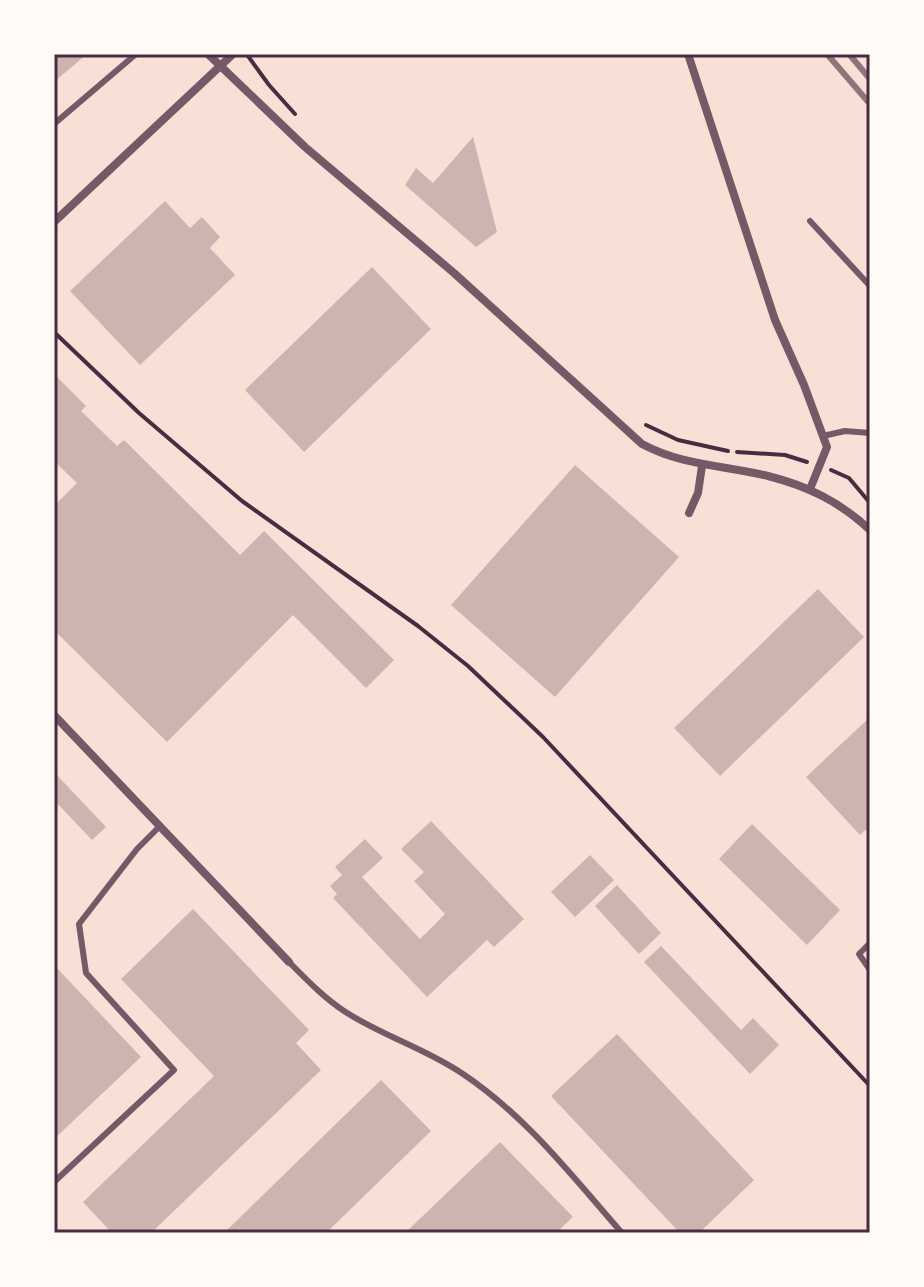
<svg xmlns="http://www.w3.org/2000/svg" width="924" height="1287" viewBox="0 0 924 1287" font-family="'Fira Sans Condensed',sans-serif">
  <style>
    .building { fill: #ccb4b1 }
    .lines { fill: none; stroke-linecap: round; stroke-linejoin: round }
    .path { stroke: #4a2c40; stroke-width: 4 }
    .service { stroke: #755966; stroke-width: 6 }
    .minor { stroke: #755966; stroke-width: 8 }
    .rail { stroke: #8f747c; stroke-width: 6 }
    .neatline { fill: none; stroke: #4a2c40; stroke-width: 3 }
  </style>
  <rect width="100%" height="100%" fill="#f7e1d7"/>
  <!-- building -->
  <g class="building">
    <path d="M54,54H87L54,82Z"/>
    <path d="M473,137L497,232L476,247L405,185L416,168L433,183Z"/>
    <path d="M165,201L190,228L202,217L220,237L210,248L235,275L140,365L70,291Z"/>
    <path d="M372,267L431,329L304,452L245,390Z"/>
    <path d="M54,374L86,406L81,411L117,446L124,440L240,555L264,531L394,660L366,688L293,615L167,742L54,630V506L77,483L54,461Z"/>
    <path d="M575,465L679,557L555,697L451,605Z"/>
    <path d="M818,589L864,637L720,776L674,728Z"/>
    <path d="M870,717V826L860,835L806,777Z"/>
    <path d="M54,772L106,827L92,840L54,800Z"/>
    <path d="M431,821L524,919L494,947L487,940L427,997L333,898L337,894L330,886L342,875L335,867L365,839L383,858L362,877L420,939L445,914L414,881L424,872L401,849Z"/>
    <path d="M752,824L840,910L807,945L719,859Z"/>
    <path d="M590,855L614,880L575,917L551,892Z"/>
    <path d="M617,885L661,933L639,954L595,906Z"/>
    <path d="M193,909L309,1030L296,1043L321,1070L151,1233H112L83,1202L214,1076L121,979Z"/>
    <path d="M661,946L741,1030L753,1018L779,1045L750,1074L644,962Z"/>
    <path d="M54,965L141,1057L54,1139Z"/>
    <path d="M617,1034L754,1180L699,1233H680L551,1096Z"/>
    <path d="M381,1080L431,1131L326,1233H224Z"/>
    <path d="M500,1142L573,1217L556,1233H405Z"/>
  </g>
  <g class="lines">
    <!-- path -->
    <g class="path">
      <path d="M248,56L269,85L295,114"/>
      <path d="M54,332L139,413L242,501L418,626L468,666L543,737L870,1086"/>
      <path d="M646,425L678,440L728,451"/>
      <path d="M737,452L785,455L807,462"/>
      <path d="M831,470L849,478L870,503"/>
    </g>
    <!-- service -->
    <g class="service">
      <path d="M54,124L136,54"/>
      <path d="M810,221L870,286"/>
      <path d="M823,436L845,431L870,433"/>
      <path d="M870,943L859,954L870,970"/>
      <path d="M289,962C307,980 323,997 344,1011C382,1036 425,1048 463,1074C526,1116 572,1176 622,1233"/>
      <path d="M54,1182L174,1070L86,973L79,924L137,849L160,826"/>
    </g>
    <!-- minor -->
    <g class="minor">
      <path d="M208,54L305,147L454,273L642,444C683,466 724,465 768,476C808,486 840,502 870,530"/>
      <path d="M688,54L775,320L804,385L827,447L810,489"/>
      <path d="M54,222L233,54"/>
      <path d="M689,513L698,493L702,466"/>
      <path d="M54,715L289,962"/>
    </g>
    <!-- rail -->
    <g class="rail">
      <path d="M827,54L870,104"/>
      <path d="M849,54L870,79"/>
    </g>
  </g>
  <!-- border -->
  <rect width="924" height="1287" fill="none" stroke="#fffaf5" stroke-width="112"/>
  <rect x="56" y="56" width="812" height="1175" class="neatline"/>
</svg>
